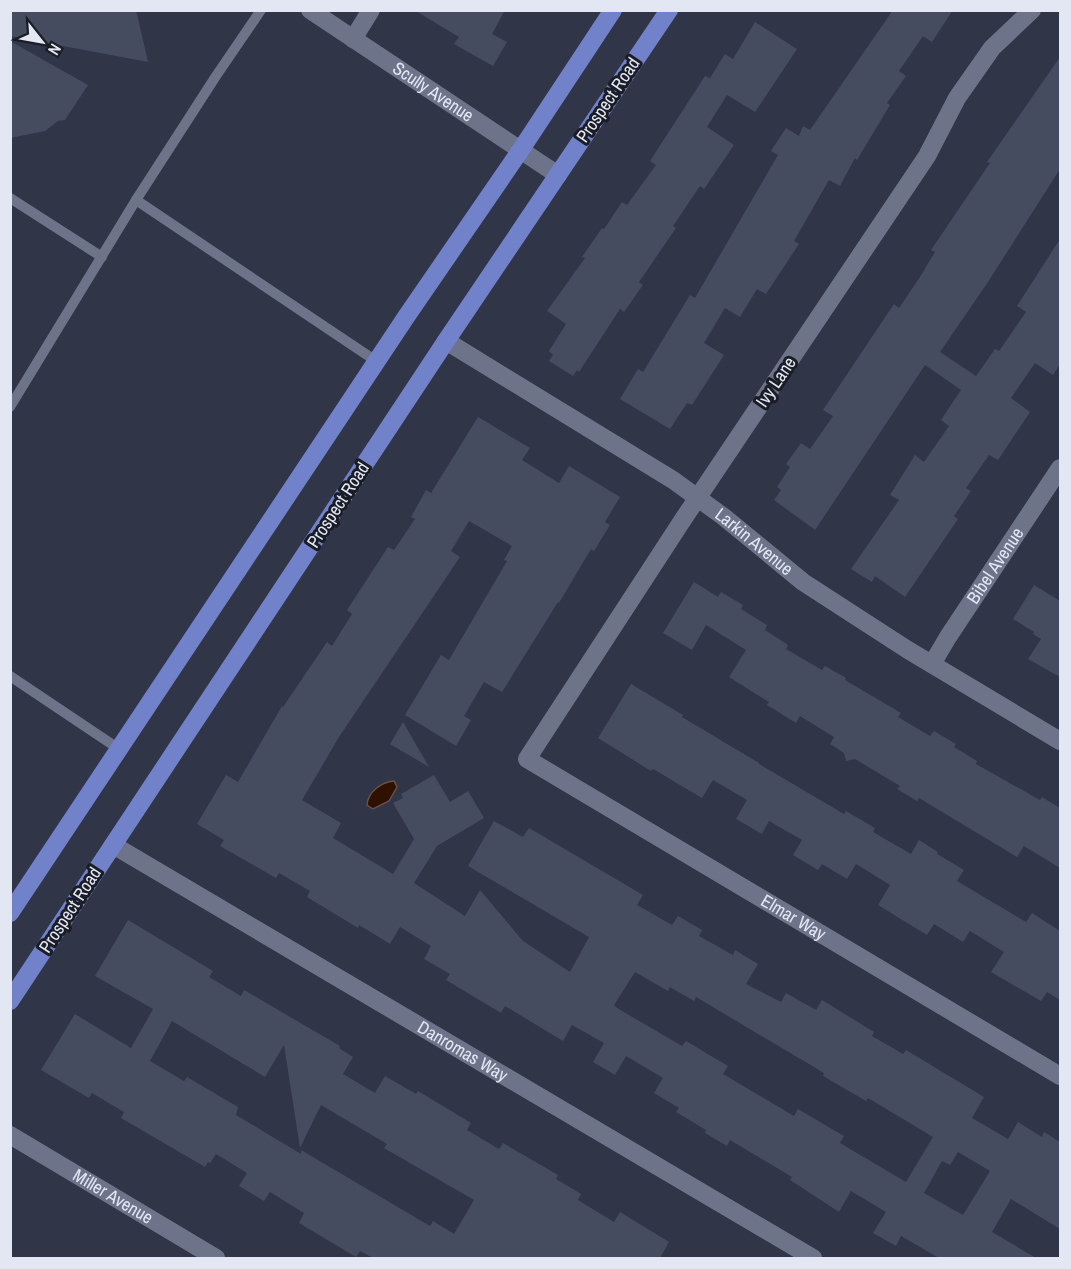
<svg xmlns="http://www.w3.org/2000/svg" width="1071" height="1269" viewBox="0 0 1071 1269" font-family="'Archivo Narrow',sans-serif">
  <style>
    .water { fill: #301101; stroke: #66514a; stroke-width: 1.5 }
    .building { fill: #464c60; fill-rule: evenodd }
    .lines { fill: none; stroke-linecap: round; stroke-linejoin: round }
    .lane { stroke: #6d7489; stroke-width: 10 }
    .street { stroke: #6d7489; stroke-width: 18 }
    .secondary { stroke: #6d7489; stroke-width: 18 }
    .primary { stroke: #7182ca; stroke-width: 18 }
    .labels { text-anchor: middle; stroke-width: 6; stroke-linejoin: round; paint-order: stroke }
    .street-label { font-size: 18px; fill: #e3e7f4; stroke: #1b1d26 }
  </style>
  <rect width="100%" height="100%" fill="#303548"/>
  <!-- water -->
  <path class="water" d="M394,781L397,787L389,801L373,809L367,805C368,792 381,782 394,781Z"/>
  <!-- building -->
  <g class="building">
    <path d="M10,10H136L148,62L10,36Z"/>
    <path d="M414,10H505L492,34L507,42L493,66L454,44L459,37Z"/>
    <path d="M893,10H953L932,42L923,36L899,71L906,76L887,103L890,105L857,160L855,158L840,186L829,180L794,241L799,244L766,294L757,289L740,317L725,308L704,343L724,355L692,405L687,403L670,429L620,399L638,369L643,372L690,295L695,298L778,155L771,151L786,128L799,136L803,126L810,130Z"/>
    <path d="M755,22L797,49L755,112L727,95L707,127L734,145L704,189L700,186L673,226L676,228L639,282L643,285L624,312L620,309L579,372L577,370L573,376L549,361L553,355L549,351L566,324L547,311L585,258L582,257L602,228L604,229L622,202L627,205L656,165L650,161L705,76L710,78L725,54L733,59Z"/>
    <path d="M10,41L88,85L65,120L58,121L45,131L10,138Z"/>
    <path d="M1060,57V169L988,282L940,352L976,376L995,349L999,351L1026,312L1017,306L1060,239V364L1053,375L1035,363L1011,398L1030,412L998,460L989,455L966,488L971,491L954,516L958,519L905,597L875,576L872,582L851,569L899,500L890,495L915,455L924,462L949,426L941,420L961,390L925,365L815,530L774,500L781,490L777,487L790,467L786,464L801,443L810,449L833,416L823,410L894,304L899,308L920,277L935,252L931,250L990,163L987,162Z"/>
    <path d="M478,417L530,448L522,460L559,483L569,466L620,497L605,522L610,525L594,551L591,549L559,603L558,602L502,692L484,682L464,716L471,720L456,746L405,715L441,655L449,660L507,561L504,560L512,546L469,521L451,551L460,557L339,737L302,800L341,823L333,838L393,874L414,839L393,803L403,798L401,794L434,775L450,802L468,791L484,818L437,846L414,883L465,916L480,890L523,941L570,972L589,937L468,866L494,821L523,837L529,828L643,895L637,905L672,925L678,916L702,930L699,936L733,955L735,950L758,964L746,984L781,1002L786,993L816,1010L822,1000L874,1032L872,1036L903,1054L906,1050L984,1097L972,1118L1008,1139L1018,1122L1042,1137L1044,1132L1060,1142V1229L1011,1199L992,1232L1036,1258H939L901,1236L896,1246L873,1233L886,1212L851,1191L839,1212L790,1180L792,1177L730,1140L727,1146L705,1133L706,1130L676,1112L679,1108L654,1093L663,1078L626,1056L615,1075L593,1062L604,1043L572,1025L563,1041L505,1006L501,1013L446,980L450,974L424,959L431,946L400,927L390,944L359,925L358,928L307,897L310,891L279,873L276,878L220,846L224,840L197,824L226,775L238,782L282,706L283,707L327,642L332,646L352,614L347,610L388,547L394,550L415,519L411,517L426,490L431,493ZM635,972L668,991L670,987L694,1001L696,997L824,1073L823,1076L866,1101L868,1098L933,1137L906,1182L840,1143L844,1136L798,1109L794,1116L723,1074L728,1066L686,1041L682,1046L617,1008L614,1005ZM958,1152L990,1171L963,1215L924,1193L942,1161L950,1165Z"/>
    <path d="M694,582L718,597L721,592L743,605L741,609L767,625L765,630L788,645L786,649L822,670L825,666L846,678L845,680L901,713L898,717L930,736L934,731L956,744L954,747L977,761L976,764L1040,800L1042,797L1060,808V868L1024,846L1017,857L919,798L917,801L897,789L900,786L855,759L846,761L844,753L830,744L834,737L800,716L796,723L767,705L769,702L729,677L746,650L706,625L692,650L663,633Z"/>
    <path d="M1034,585L1060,601V677L1028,659L1041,639L1033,634L1034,632L1013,619Z"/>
    <path d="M631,684L683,715L682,717L759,763V764L844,814L846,811L875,828L873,832L911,854L919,840L938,852L937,854L964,870L957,881L1026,922L1032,913L1060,931V1000L1047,992L1041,1001L991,972L1004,952L970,931L963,942L934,924L927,935L878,905L890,885L856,864L847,879L822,864L818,870L793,855L802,840L769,821L762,834L736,819L747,800L713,780L702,798L653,769L651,771L598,738Z"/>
    <path d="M403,722L429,767L390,744Z"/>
    <path d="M128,920L213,971L209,977L241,996L244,990L340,1046L339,1048L353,1057L343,1074L375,1093L385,1076L416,1094L418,1091L471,1123L467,1130L499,1149L503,1143L558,1175L556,1179L581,1194L578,1200L614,1222L620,1212L669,1242L660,1258H373L360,1251L356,1257L299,1223L304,1213L270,1192L264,1201L239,1186L247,1173L216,1154L210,1163L208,1162L205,1167L121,1118L124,1112L92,1093L89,1098L41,1070L75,1014L131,1048L153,1009L95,976ZM172,1021L265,1077L284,1045L300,1148L321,1105L387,1144L384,1148L474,1200L454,1234L433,1221L430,1226L301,1150V1154L236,1115L238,1107L187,1077L184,1081L150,1061Z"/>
  </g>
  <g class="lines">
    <!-- lane -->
    <g class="lane">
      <path d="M10,198L102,257"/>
      <path d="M136,200L376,361"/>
      <path d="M10,407L136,200L216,76L261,10"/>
      <path d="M10,676L119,749"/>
    </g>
    <!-- street -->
    <g class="street">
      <path id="s1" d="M310,10L558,175"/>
      <path id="s2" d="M1032,10L992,48L957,98L927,156L682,521L527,759L1060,1076"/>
      <path d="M353,39L371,10"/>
      <path id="s3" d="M446,341L673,480L724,517L803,582L908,650L1060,741"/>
      <path id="s4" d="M932,664L948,637L1060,468"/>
      <path id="s5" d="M113,845L813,1258"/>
    </g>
    <!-- secondary -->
    <path class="secondary" id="s6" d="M10,1135L216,1258"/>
    <!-- primary -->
    <g class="primary">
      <path d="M10,913L406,317L520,151L613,10"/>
      <path d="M10,1001L446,341L669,10"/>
    </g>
  </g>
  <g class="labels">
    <!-- street labels -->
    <g class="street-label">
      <text dy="6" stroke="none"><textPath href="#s1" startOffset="148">Scully Avenue</textPath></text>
      <text transform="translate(608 100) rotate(-56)" y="6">Prospect Road</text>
      <text transform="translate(776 382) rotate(-56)" y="6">Ivy Lane</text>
      <text transform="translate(338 505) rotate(-57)" y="6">Prospect Road</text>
      <text dy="6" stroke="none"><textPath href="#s3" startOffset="368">Larkin Avenue</textPath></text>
      <text dy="6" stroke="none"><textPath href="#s4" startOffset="117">Bibel Avenue</textPath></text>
      <text transform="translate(70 910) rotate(-57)" y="6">Prospect Road</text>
      <text dy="6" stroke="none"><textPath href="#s2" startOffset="1215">Elmar Way</textPath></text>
      <text dy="6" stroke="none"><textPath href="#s5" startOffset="406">Danromas Way</textPath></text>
      <text dy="6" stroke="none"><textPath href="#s6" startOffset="120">Miller Avenue</textPath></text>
    </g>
  </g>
  <!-- border -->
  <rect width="1071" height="1269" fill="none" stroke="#e3e7f4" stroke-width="24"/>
  <!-- north arrow -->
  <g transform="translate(42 42) rotate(121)" stroke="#1b1d26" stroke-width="4.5" paint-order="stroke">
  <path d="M0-4.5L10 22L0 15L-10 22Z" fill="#e3e7f4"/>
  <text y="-9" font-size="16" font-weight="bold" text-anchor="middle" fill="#e3e7f4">N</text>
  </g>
</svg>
